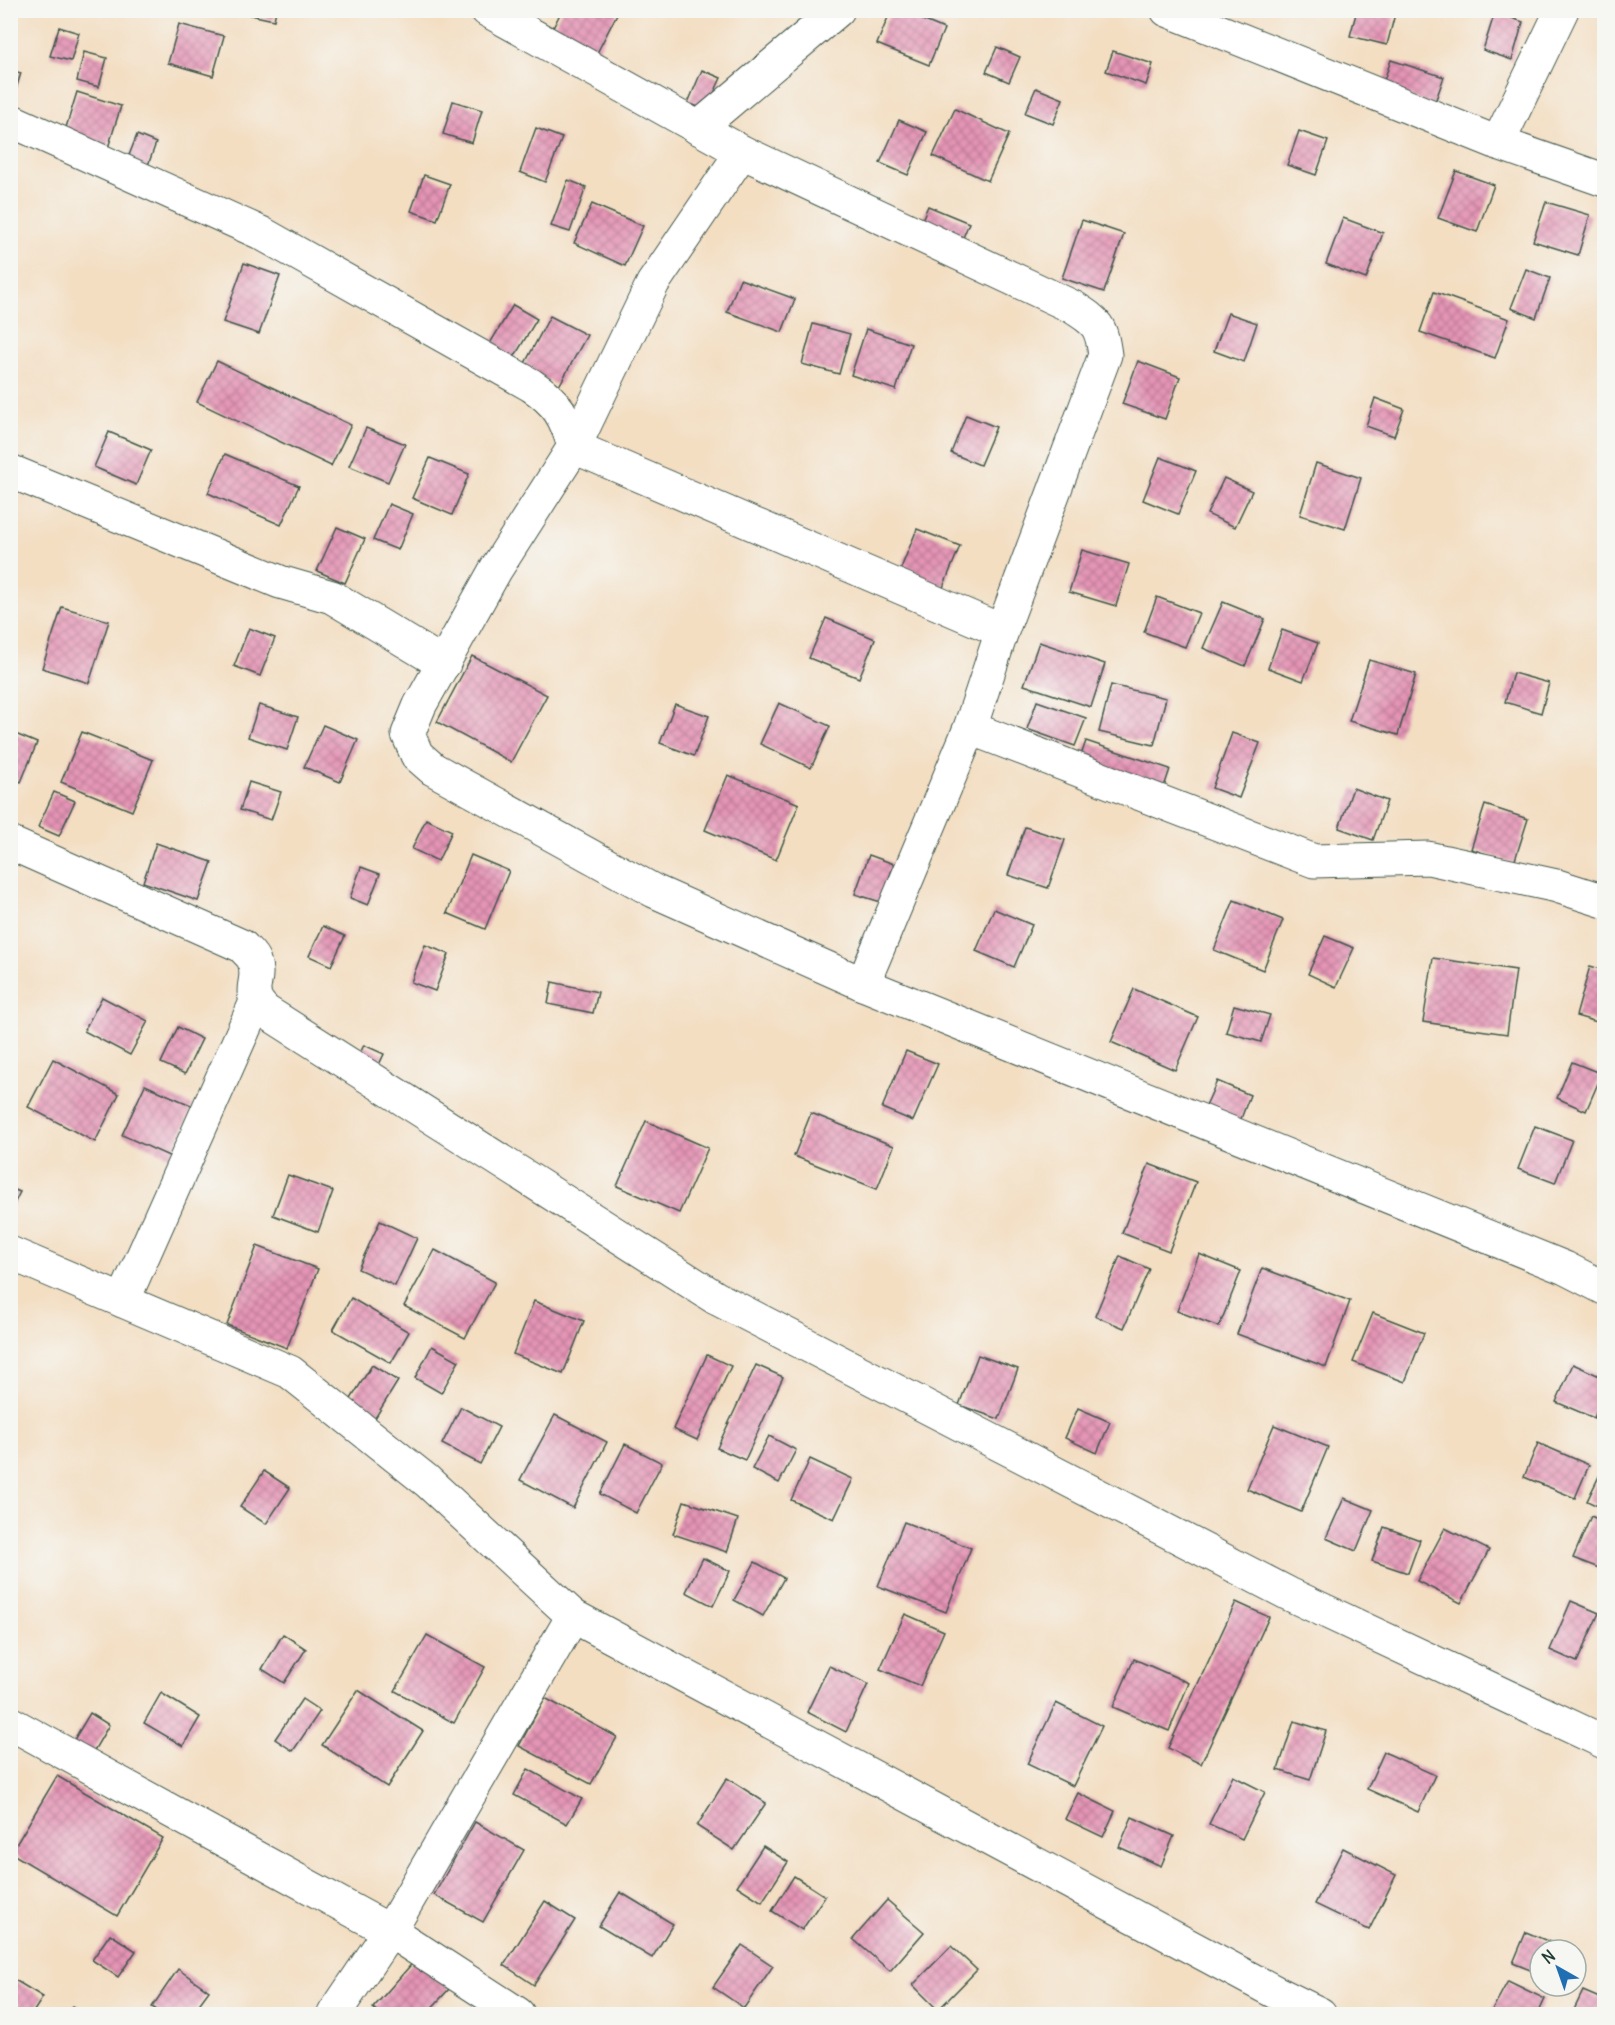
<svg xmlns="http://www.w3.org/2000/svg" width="1615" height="2025" viewBox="0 0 1615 2025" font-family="Delius,sans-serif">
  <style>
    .building { fill: url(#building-cross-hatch) }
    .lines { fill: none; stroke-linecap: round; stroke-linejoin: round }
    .minor-casing { stroke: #3f5549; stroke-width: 35 }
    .minor { stroke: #fff; stroke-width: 33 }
  </style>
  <defs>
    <pattern id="building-cross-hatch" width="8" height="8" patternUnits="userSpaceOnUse" patternTransform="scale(1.5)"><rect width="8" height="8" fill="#e594b5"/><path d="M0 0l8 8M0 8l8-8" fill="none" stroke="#b97a94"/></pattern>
  </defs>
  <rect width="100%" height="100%" fill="#f6f6f2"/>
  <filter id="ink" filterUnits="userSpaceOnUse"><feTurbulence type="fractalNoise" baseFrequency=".0167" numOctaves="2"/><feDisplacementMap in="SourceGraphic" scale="12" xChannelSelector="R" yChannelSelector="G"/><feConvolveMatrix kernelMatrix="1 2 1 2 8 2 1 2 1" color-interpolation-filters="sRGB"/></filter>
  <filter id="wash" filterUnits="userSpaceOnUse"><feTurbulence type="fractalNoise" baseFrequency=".008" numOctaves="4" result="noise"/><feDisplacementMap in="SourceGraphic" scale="24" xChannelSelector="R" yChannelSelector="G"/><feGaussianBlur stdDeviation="1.35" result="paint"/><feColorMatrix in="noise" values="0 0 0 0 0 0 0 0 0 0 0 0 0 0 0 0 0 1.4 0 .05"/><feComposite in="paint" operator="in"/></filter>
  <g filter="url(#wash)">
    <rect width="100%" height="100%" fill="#f3dec2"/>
    <g id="blocks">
      <!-- building -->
      <g class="building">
        <path d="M247,10H276L274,20L246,14Z"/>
        <path d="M562,10H619L597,53L552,30Z"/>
        <path d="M891,10H899L944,29L929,65L877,44Z"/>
        <path d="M1357,10H1396L1387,45L1350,36Z"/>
        <path d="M1495,12L1523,22L1512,60L1483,50Z"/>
        <path d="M179,24L224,36L213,76L168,63Z"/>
        <path d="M59,27L79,33L71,61L50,56Z"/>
        <path d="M997,47L1020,57L1009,82L986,72Z"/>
        <path d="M1113,51L1153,64L1146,85L1106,71Z"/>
        <path d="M84,52L107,58L99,87L77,81Z"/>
        <path d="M1391,60L1444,77L1434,105L1381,89Z"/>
        <path d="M10,70L21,73L11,105H10Z"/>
        <path d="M702,70L721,78L706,110L688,103Z"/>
        <path d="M1036,88L1063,99L1053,124L1025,113Z"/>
        <path d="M77,92L121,106L108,148L64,134Z"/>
        <path d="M453,101L482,110L472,143L443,134Z"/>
        <path d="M955,109L1009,134L988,181L933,156Z"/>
        <path d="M899,120L927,132L908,175L880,163Z"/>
        <path d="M536,128L562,138L545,182L520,172Z"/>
        <path d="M1299,131L1328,141L1316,175L1287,165Z"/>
        <path d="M137,135L156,143L146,171L126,163Z"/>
        <path d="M1456,171L1494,185L1477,232L1438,218Z"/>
        <path d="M424,175L450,184L437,220L411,211Z"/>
        <path d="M568,180L586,187L570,232L551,226Z"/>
        <path d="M1546,202L1590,215L1578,255L1533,241Z"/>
        <path d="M592,204L643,226L625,266L574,243Z"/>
        <path d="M928,206L969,223L960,245L919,227Z"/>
        <path d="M1343,218L1383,233L1366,279L1326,264Z"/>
        <path d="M1082,220L1124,234L1104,292L1062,278Z"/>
        <path d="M244,263L280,276L259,334L223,322Z"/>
        <path d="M1526,269L1550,278L1536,318L1511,308Z"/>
        <path d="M740,279L795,299L782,332L727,312Z"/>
        <path d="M1434,292L1509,319L1495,358L1420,332Z"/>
        <path d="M513,305L537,319L510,364L486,350Z"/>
        <path d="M1228,313L1257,323L1244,362L1214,351Z"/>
        <path d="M550,316L587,335L559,386L523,367Z"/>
        <path d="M813,324L850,334L839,374L802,364Z"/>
        <path d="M866,329L911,344L896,390L851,375Z"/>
        <path d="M217,361L351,425L331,466L197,402Z"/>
        <path d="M1138,361L1180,377L1165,419L1122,404Z"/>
        <path d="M1375,398L1404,409L1394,436L1366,426Z"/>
        <path d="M966,415L996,427L980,465L951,453Z"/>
        <path d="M366,428L405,444L388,482L349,466Z"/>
        <path d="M109,432L151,450L136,485L94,467Z"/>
        <path d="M225,454L299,486L281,525L208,493Z"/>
        <path d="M1160,457L1196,471L1178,514L1143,500Z"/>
        <path d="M430,458L469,474L452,515L412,498Z"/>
        <path d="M1316,463L1361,478L1345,529L1300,515Z"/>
        <path d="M1224,478L1252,491L1235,527L1207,514Z"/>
        <path d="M389,504L413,514L398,550L373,540Z"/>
        <path d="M337,527L365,539L345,583L317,571Z"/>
        <path d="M917,529L960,546L942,590L899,573Z"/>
        <path d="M1082,550L1129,564L1116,606L1069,592Z"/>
        <path d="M1157,597L1199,613L1185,647L1144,632Z"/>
        <path d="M1223,602L1265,619L1245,666L1203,648Z"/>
        <path d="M62,607L109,621L89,683L42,668Z"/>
        <path d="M826,618L875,639L859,678L809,658Z"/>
        <path d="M249,628L275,638L260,676L234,666Z"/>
        <path d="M1282,630L1318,643L1303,681L1268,668Z"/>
        <path d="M1039,642L1105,664L1091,707L1024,685Z"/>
        <path d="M472,656L547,695L511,762L437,722Z"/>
        <path d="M1369,660L1416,674L1398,735L1349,721Z"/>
        <path d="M1513,673L1549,683L1541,713L1505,702Z"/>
        <path d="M1111,685L1166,698L1154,745L1099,732Z"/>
        <path d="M1037,701L1086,718L1075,746L1027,729Z"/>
        <path d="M779,703L830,726L811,768L760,744Z"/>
        <path d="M675,704L709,716L694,756L660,743Z"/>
        <path d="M259,705L298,717L287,750L248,737Z"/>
        <path d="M323,725L358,740L340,782L304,767Z"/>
        <path d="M82,732L153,760L132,811L61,782Z"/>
        <path d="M13,733L37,743L21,782L10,777V740Z"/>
        <path d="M1232,733L1260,743L1239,798L1212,788Z"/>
        <path d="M1086,741L1170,769L1162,793L1078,764Z"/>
        <path d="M728,775L799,804L776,860L705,830Z"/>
        <path d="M249,782L281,792L271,820L240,810Z"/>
        <path d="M1353,788L1387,801L1373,840L1339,828Z"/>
        <path d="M54,792L75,801L59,836L38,827Z"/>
        <path d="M1485,805L1528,819L1514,863L1471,849Z"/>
        <path d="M426,819L452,831L438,861L412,849Z"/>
        <path d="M1025,827L1065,840L1048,888L1008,875Z"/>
        <path d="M156,843L212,862L198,901L143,882Z"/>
        <path d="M471,855L509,871L485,929L447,913Z"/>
        <path d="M869,855L894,864L881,902L855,894Z"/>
        <path d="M361,867L380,874L368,905L350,898Z"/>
        <path d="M1234,900L1283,920L1263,970L1214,950Z"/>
        <path d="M994,909L1032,925L1014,967L976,951Z"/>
        <path d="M323,926L345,936L331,966L309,956Z"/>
        <path d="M1325,936L1354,948L1336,987L1308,974Z"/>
        <path d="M425,945L449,954L435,991L411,982Z"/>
        <path d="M1433,958L1516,970L1507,1034L1423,1022Z"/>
        <path d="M1590,966L1604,970V1024L1576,1016Z"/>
        <path d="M552,982L598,992L593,1013L548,1004Z"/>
        <path d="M1134,989L1198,1017L1175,1070L1111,1042Z"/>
        <path d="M102,997L148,1021L130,1055L84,1031Z"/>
        <path d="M1234,1005L1270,1015L1261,1042L1226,1032Z"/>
        <path d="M178,1027L202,1039L185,1074L161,1063Z"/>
        <path d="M364,1045L384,1054L376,1071L356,1062Z"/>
        <path d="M906,1051L938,1064L913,1121L882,1108Z"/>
        <path d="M53,1059L119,1094L95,1142L28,1107Z"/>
        <path d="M1572,1062L1602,1074L1586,1111L1557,1098Z"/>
        <path d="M1217,1081L1250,1095L1239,1124L1204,1110Z"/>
        <path d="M145,1085L193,1106L171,1157L122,1135Z"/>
        <path d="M811,1113L894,1146L877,1189L794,1156Z"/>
        <path d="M646,1121L708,1148L679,1213L617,1186Z"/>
        <path d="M1535,1126L1572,1140L1555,1183L1518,1169Z"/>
        <path d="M1149,1164L1196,1182L1169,1251L1122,1233Z"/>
        <path d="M288,1175L333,1191L318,1232L273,1215Z"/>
        <path d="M10,1188L20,1192L10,1212Z"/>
        <path d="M380,1221L417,1238L395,1286L358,1269Z"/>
        <path d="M257,1246L318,1269L287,1348L227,1325Z"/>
        <path d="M435,1250L495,1282L465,1338L404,1306Z"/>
        <path d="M1199,1254L1241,1271L1219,1327L1177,1311Z"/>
        <path d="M1120,1256L1149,1269L1124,1328L1095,1316Z"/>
        <path d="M1262,1268L1350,1301L1326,1367L1237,1334Z"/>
        <path d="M351,1298L409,1332L391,1363L333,1330Z"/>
        <path d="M534,1301L584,1321L563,1374L513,1354Z"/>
        <path d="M1373,1313L1424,1333L1405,1382L1353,1362Z"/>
        <path d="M432,1346L459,1361L441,1393L415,1378Z"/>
        <path d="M707,1355L731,1366L697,1440L673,1429Z"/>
        <path d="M978,1355L1018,1369L999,1419L959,1405Z"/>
        <path d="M1573,1364L1604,1378V1393L1594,1418L1556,1402Z"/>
        <path d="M372,1365L398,1381L372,1423L346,1407Z"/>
        <path d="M756,1365L783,1377L745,1460L717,1448Z"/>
        <path d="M461,1407L499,1427L480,1464L442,1444Z"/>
        <path d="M1078,1408L1110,1422L1097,1453L1065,1438Z"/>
        <path d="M555,1415L607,1442L573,1508L520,1480Z"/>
        <path d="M1274,1425L1328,1447L1301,1512L1247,1489Z"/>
        <path d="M769,1436L796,1450L779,1483L752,1469Z"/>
        <path d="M1538,1443L1589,1465L1575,1498L1524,1477Z"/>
        <path d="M625,1444L662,1463L636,1513L600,1494Z"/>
        <path d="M810,1459L853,1479L834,1519L791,1500Z"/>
        <path d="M1604,1466V1509L1587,1501Z"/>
        <path d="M264,1471L290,1488L266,1524L240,1507Z"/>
        <path d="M1344,1498L1373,1510L1356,1551L1326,1538Z"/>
        <path d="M684,1501L738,1519L727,1552L673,1534Z"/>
        <path d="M1591,1516L1604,1522V1570L1573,1558Z"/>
        <path d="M904,1522L971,1548L946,1612L878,1586Z"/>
        <path d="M1384,1527L1420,1540L1408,1573L1372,1561Z"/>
        <path d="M1445,1528L1489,1550L1461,1603L1417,1581Z"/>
        <path d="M703,1558L730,1571L713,1606L686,1592Z"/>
        <path d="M755,1562L784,1578L763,1616L734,1600Z"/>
        <path d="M1571,1601L1599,1613L1577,1662L1550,1650Z"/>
        <path d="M1236,1602L1269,1617L1201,1764L1168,1748Z"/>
        <path d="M905,1614L944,1631L920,1686L880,1669Z"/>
        <path d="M283,1634L306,1649L284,1683L262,1669Z"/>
        <path d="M427,1635L485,1667L454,1723L395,1691Z"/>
        <path d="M1134,1659L1189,1683L1169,1731L1113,1707Z"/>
        <path d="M829,1666L868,1684L846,1732L807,1712Z"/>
        <path d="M358,1690L423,1731L387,1787L322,1745Z"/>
        <path d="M161,1693L200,1717L183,1746L144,1723Z"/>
        <path d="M545,1698L617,1737L591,1784L519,1746Z"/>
        <path d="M302,1699L320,1711L293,1751L275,1739Z"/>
        <path d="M1056,1703L1102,1726L1073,1786L1027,1764Z"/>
        <path d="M90,1713L109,1725L89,1759L69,1748Z"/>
        <path d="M1294,1721L1326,1731L1310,1780L1278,1770Z"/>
        <path d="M1384,1752L1435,1775L1418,1812L1367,1789Z"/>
        <path d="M528,1769L582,1799L567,1824L514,1795Z"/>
        <path d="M57,1776L163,1838L117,1916L11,1853Z"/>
        <path d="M1233,1776L1265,1792L1242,1839L1209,1824Z"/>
        <path d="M727,1778L766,1803L734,1850L697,1826Z"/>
        <path d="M1078,1793L1115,1811L1103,1837L1065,1819Z"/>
        <path d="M1132,1817L1174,1836L1161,1866L1119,1847Z"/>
        <path d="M475,1822L524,1850L483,1922L434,1895Z"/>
        <path d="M763,1846L788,1862L762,1902L737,1886Z"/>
        <path d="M1343,1848L1396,1875L1369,1930L1315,1904Z"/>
        <path d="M794,1876L825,1896L802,1930L772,1911Z"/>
        <path d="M620,1892L673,1924L652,1958L599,1926Z"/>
        <path d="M887,1900L924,1932L890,1971L853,1939Z"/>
        <path d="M545,1901L575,1920L534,1985L504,1965Z"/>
        <path d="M1526,1932L1569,1950H1540V1974L1513,1963Z"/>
        <path d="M110,1934L136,1951L118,1977L92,1960Z"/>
        <path d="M742,1945L773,1966L744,2008L713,1987Z"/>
        <path d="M951,1946L977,1970L938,2010L913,1985Z"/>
        <path d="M416,1959L450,1988L426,2014H380L373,2008Z"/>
        <path d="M178,1969L209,1991L192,2014H163L152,2007Z"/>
        <path d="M10,1977L43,1997L32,2014H10Z"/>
        <path d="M1508,1981L1545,1999L1538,2014H1490Z"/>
        <path d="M1583,1991L1604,2000V2014H1572Z"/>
        <path d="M72,2006L85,2014H67Z"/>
      </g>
    </g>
  </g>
  <g filter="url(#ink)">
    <use href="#blocks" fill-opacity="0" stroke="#3f5549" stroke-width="1.5"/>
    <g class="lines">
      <!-- minor casing -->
      <g class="minor-casing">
        <g id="minor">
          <path d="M487,10L742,152L1073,307C1098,323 1101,326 1105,355L1002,631L970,728L863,984"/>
          <path d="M1167,10L1498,143L1604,180"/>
          <path d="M10,120L261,233L531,385C557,402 566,417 574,447L1002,631"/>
          <path d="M698,128L838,10"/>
          <path d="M1498,143L1562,10"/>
          <path d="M742,152L653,283L574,447L496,569L420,705L408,734L417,755L433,769L654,891L863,984L1565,1268L1604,1288"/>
          <path d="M10,471L280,582L332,597L444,664"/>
          <path d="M970,728L1314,861L1428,858L1557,886L1604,901"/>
          <path d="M10,843L242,946C246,951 252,955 254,961C262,984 243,989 265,1011L716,1298L1289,1594L1604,1742"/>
          <path d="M10,1253L290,1372L427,1481L573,1616L1275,1992L1320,2014"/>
          <path d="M123,1301L256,1002"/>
          <path d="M10,1723L390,1931L518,2014"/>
          <path d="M334,2014L390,1931L573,1616"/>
        </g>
      </g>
      <!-- minor -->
      <use href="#minor" class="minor"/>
    </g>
  </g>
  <!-- margin -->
  <rect width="1615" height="2025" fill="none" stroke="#f6f6f2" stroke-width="36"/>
  <!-- north arrow -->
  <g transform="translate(1558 1968) rotate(320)"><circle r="28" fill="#f6f6f2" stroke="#a0aca6" stroke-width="1.5"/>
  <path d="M0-4.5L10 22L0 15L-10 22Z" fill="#1f6fb2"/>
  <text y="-9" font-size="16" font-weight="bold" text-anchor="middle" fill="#1f3d34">N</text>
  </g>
</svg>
